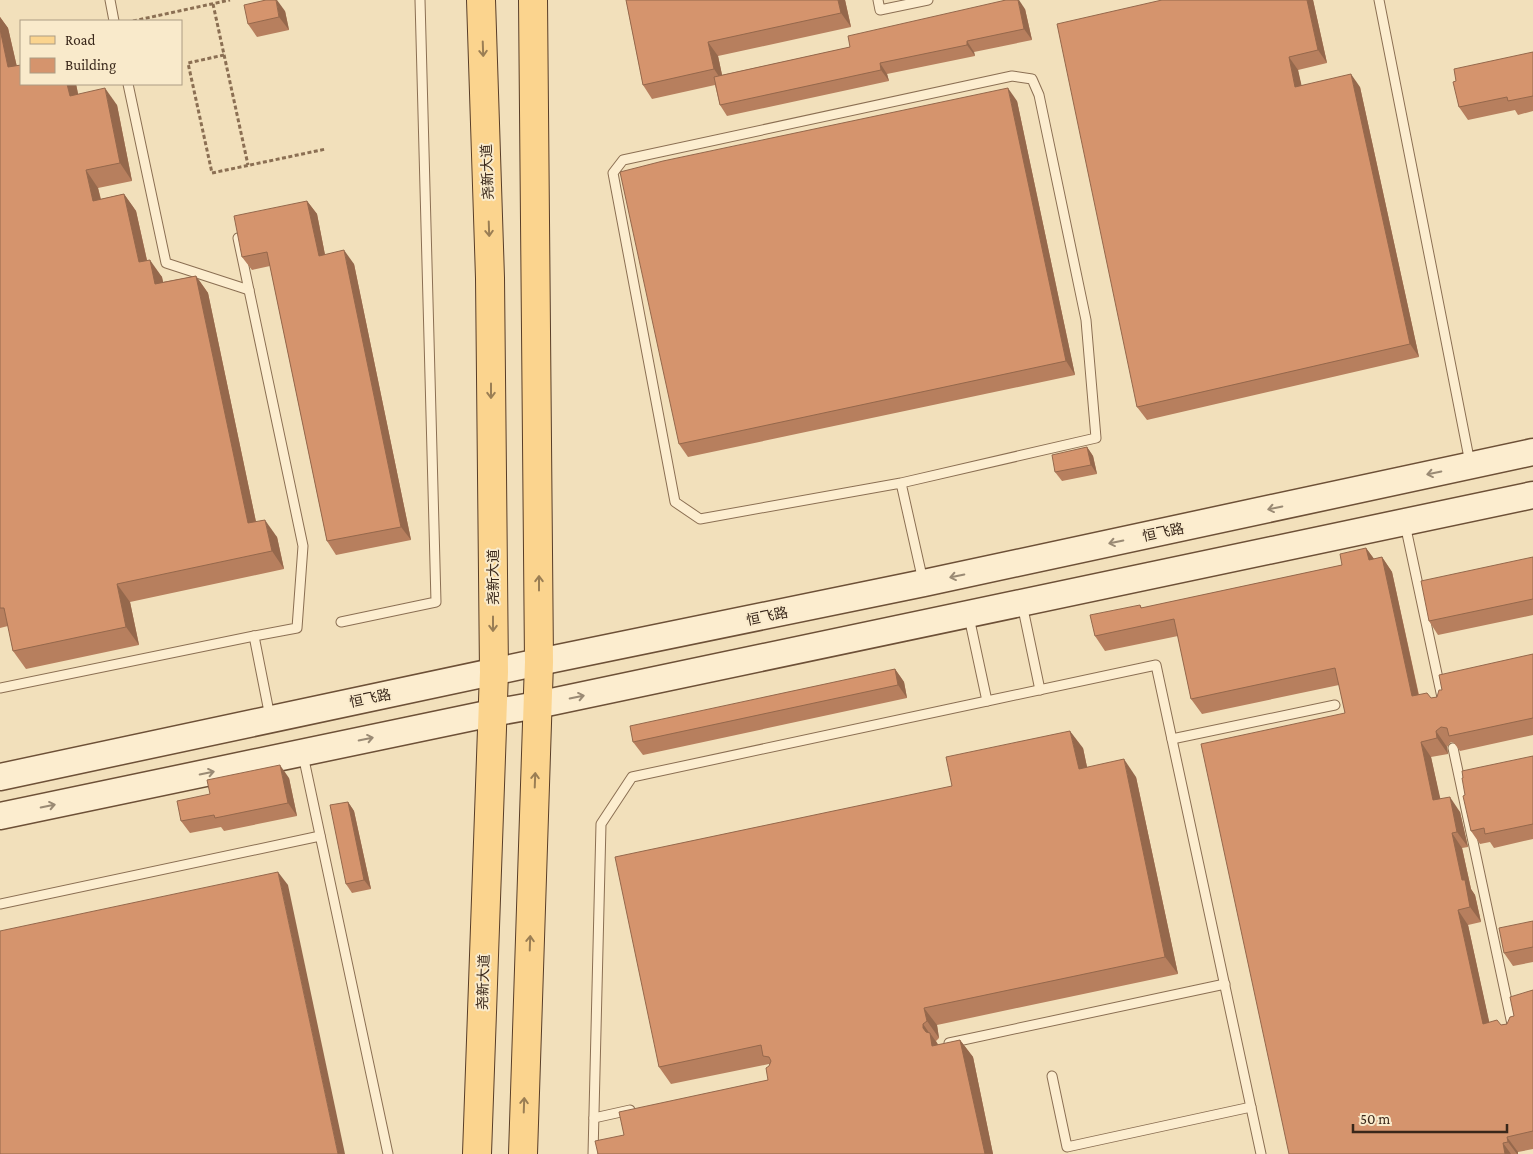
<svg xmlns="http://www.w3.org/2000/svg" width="1533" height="1154" viewBox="0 0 1533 1154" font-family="'Crimson Pro','Noto Sans SC',serif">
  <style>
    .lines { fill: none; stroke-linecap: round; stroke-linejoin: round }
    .service-casing { stroke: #8b6f53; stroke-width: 11 }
    .secondary-casing { stroke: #6d5037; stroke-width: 29 }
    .primary-casing { stroke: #583d28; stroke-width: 30 }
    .path { stroke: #8b6f53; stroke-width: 3; stroke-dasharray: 4 2.5; stroke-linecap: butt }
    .service { stroke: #fcedcf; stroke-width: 9 }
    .secondary { stroke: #fcedcf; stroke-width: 26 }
    .primary { stroke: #fbd48e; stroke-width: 28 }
    .wall { fill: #b77f5e }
    .shaded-wall { fill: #95684c }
    .building { fill: #d5946d; stroke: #95684c }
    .oneway { stroke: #9a7e54 }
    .oneway2 { stroke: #9a8a74 }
    .labels { text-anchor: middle; stroke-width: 4; stroke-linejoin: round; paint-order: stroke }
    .street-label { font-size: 14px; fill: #39271a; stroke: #f9eacb }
  </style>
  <rect width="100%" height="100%" fill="#f2e0bb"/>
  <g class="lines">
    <!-- service casing -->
    <g class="service-casing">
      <g id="service">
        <path d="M110,0L114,21"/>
        <path d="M878,0L880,10L928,0"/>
        <path d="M1379,0L1470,463"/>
        <path d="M128,84L166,263L249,290"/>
        <path d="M238,238L303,546L297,628L254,636L270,717"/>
        <path d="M901,483L1096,438L1086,320L1039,95L1032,79L1012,76L623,160L613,173L675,502L700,519L901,483L923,581"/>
        <path d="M1405,524L1443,702"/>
        <path d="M1022,604L1040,690"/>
        <path d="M341,622L436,602L420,0"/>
        <path d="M0,688L254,636"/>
        <path d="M987,701L1156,665L1261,1154"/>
        <path d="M1172,739L1335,705"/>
        <path d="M1453,748L1513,1029"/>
        <path d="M303,755L388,1154"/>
        <path d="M0,904L320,836"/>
        <path d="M949,1043L1225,984"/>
        <path d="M1052,1076L1067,1147L1251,1107"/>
        <path d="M594,1118L630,1110"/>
        <path d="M593,1154L601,824L632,777L987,701L969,617"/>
      </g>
    </g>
    <!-- secondary casing -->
    <g class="secondary-casing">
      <g id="secondary">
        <path d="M0,777L539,662L924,583L1533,452"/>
        <path d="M0,816L492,713L537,705L1533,495"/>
      </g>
    </g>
    <!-- primary casing -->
    <g class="primary-casing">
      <g id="primary">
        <path d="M477,1154L494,672L490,278L481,0"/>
        <path d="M523,1154L539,662L533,0"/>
      </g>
    </g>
    <!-- path -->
    <g class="path">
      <path d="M213,4L248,165"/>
      <path d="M133,21L230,0"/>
      <path d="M224,55L188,63L212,173L326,149"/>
    </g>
    <!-- service -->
    <use href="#service" class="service"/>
    <!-- secondary -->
    <use href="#secondary" class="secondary"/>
    <!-- primary -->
    <use href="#primary" class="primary"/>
  </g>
  <!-- wall -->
  <g class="wall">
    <path d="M626,0H845L851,27L718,56L722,75L1025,9L1032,40L974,52L975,56L887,74L889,81L727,116L720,105L715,85L652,99L643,85Z"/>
    <path d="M1162,0H1313L1327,63L1298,70L1301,85L1360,87L1419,357L1147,420L1137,407Z"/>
    <path d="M285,11L289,30L257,37L248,24Z"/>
    <path d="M0,17L8,28L21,84H76L78,94L117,105L132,181L98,188L101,199L124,194L136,211L147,260L162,277L163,282L196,276L208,293L256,522L277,537L284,569L130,602L139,645L26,669L13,651L8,626L0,628Z"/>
    <path d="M1533,52V111L1518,115L1515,110L1468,120L1459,107L1456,81Z"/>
    <path d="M1017,101L1075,375L688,457L679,444Z"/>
    <path d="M307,201L317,214L325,255L354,264L411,540L336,555L327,541L270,266L252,270L242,257Z"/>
    <path d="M1087,447L1093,456L1097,474L1062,481L1055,472Z"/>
    <path d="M1366,548L1374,559L1382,557L1392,572L1419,695L1431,698L1437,697L1442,690L1533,654V735L1460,751L1454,743L1451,742L1447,747L1448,754L1431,757L1440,799L1460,812L1468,847L1462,848L1471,889L1475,895L1481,922L1468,925L1489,1022L1501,1025L1507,1024L1514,1016L1533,990V1149L1518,1152V1154H1289L1345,713L1339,685L1202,714L1191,699L1178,636L1105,651L1095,636L1140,605L1142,608L1342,565Z"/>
    <path d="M1533,557V615L1438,635L1429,621Z"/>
    <path d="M895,669L904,682L907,698L643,755L633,742Z"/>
    <path d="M1083,748L1087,767L1136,777L1178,974L937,1025L939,1038L936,1041L938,1045L960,1040L973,1057L993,1154H598L624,1135L768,1080L770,1065L769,1064L671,1084L659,1067L952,786Z"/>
    <path d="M1533,756V839L1494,848L1490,842L1480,844L1471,831L1465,795Z"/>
    <path d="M289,778L297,816L224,831L221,827L190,833L181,821Z"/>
    <path d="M348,802L354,811L371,889L352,893L346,884Z"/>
    <path d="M1533,921V962L1513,966L1504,953Z"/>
  </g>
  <!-- shaded-wall -->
  <g class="shaded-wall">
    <path d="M276,0H277L285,11L289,30L279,17Z"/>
    <path d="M838,0H845L851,27L841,13Z"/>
    <path d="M1018,0H1019L1025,9L1032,40L1024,29Z"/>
    <path d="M1307,0H1313L1327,63L1318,50Z"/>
    <path d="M0,17L8,28L21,85L8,67L0,29Z"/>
    <path d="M967,41L974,52L975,56L967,45Z"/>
    <path d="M708,42L718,56L724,84L714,69Z"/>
    <path d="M1289,57L1298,70L1305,100L1295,87Z"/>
    <path d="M880,63L887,74L889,81L881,70Z"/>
    <path d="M1351,74L1360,87L1419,357L1410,344Z"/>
    <path d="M67,84H76L82,113L70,96Z"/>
    <path d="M105,88L117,105L132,181L120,163Z"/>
    <path d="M1008,88L1017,101L1075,375L1066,361Z"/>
    <path d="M86,170L98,188L105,219L93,201Z"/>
    <path d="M124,194L136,211L151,279L139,262Z"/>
    <path d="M307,201L317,214L328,270L319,256Z"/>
    <path d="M344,250L354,264L411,540L401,527Z"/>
    <path d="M150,260L162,277L167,302L155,284Z"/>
    <path d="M196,276L208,293L260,541L248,523Z"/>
    <path d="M1087,447L1093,456L1097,474L1091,465Z"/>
    <path d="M265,520L277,537L284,569L272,551Z"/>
    <path d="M1366,548L1377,563L1369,560Z"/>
    <path d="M1382,557L1392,572L1422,711L1412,696Z"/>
    <path d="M117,584L130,602L139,645L126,627Z"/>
    <path d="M895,669L904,682L907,698L898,685Z"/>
    <path d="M1070,731L1083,748L1091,786L1079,769Z"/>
    <path d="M1436,731L1447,747L1448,754L1437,738Z"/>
    <path d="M1421,742L1431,757L1444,815L1433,800Z"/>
    <path d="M1124,759L1136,777L1178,974L1165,957Z"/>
    <path d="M280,765L289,778L297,816L288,803Z"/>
    <path d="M1450,797L1460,812L1468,847L1457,832Z"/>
    <path d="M348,802L354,811L371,889L364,880Z"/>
    <path d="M1452,833L1462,848L1471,889L1475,895L1481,922L1470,907L1462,880Z"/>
    <path d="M278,872L288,885L345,1154H338Z"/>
    <path d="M1458,910L1468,925L1493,1039L1483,1024Z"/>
    <path d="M924,1008L937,1025L939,1038L927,1021Z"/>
    <path d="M923,1024L930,1034V1033L942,1050L932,1046L923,1028Z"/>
    <path d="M960,1040L973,1057L993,1154H985Z"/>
    <path d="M1507,1137L1518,1152V1154H1517L1508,1142Z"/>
    <path d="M1503,1143L1511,1154H1505Z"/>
  </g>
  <!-- building -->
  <g class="building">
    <path d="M266,0H276L279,17L248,24L244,5Z"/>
    <path d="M626,0H838L841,13L708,42L714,69L643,85Z"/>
    <path d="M1006,0H1018L1024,29L967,41V45L880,63L881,70L720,105L714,77L850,47L848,36Z"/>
    <path d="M1162,0H1307L1318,50L1289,57L1295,87L1351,74L1410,344L1137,407L1057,24Z"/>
    <path d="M0,29L8,67L21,65V84H67L70,96L105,88L120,163L86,170L93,201L124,194L139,262L150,260L155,284L196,276L248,523L265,520L272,551L117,584L126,627L13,651L4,608H0Z"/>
    <path d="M1533,52V96L1508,101L1507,97L1459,107L1453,82L1456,81L1454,69Z"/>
    <path d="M1008,88L1066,361L679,444L620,172L663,161Z"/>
    <path d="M307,201L319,256L344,250L401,527L327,541L267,252L242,257L234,216Z"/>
    <path d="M1087,447L1091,465L1055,472L1052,455Z"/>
    <path d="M1366,548L1369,560L1382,557L1412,696L1427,693L1431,698L1437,697L1439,690H1442L1439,675L1533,654V718L1449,736L1447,728L1441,727L1436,731L1437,738L1421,742L1433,800L1450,797L1457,832L1452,833L1462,880H1465L1470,907L1458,910L1483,1024L1497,1020L1501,1025L1507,1024L1510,1017L1514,1016L1510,997L1533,990V1131L1507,1137L1508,1142L1503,1143L1505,1154H1289L1201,744L1345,713L1335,668L1191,699L1174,619L1095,636L1090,615L1140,605L1141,608L1342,565L1340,554Z"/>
    <path d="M1533,557V599L1429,621L1421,581Z"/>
    <path d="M895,669L898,685L633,742L630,726Z"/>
    <path d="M1070,731L1079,769L1124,759L1165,957L924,1008L927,1021L923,1024V1028L926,1032L930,1033L932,1046L960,1040L985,1154H598L595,1141L624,1135L619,1112L768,1080L766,1068L769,1066L771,1061L769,1057L763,1056L761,1045L659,1067L615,857L952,786L946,757Z"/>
    <path d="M1533,756V824L1485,834L1484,828L1471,831L1463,796L1465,795L1462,778H1463L1462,771Z"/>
    <path d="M280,765L288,803L215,818L214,815L181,821L177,801L210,794L207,780Z"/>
    <path d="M348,802L364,880L346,884L330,805Z"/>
    <path d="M278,872L338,1154H0V931Z"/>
    <path d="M1533,921V947L1504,953L1499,928Z"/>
  </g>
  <!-- one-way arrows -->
  <defs><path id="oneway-shaft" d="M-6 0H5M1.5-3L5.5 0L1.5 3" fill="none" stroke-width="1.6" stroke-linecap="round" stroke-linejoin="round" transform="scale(1.25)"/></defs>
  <g class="oneway">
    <use href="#oneway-shaft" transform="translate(483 49) rotate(88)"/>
    <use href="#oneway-shaft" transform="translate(489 229) rotate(88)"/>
    <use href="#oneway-shaft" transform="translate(491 391) rotate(90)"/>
    <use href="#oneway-shaft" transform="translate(539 583) rotate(-90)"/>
    <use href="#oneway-shaft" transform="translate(493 624) rotate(90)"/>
    <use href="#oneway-shaft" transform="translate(535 780) rotate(-88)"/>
    <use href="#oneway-shaft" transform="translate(530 943) rotate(-88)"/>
    <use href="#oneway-shaft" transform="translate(524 1105) rotate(-88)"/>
  </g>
  <g class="oneway2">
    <use href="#oneway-shaft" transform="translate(1434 473) rotate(168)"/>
    <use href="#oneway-shaft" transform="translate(1275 508) rotate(168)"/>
    <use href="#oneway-shaft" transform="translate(1116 542) rotate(168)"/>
    <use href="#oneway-shaft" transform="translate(957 576) rotate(168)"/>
    <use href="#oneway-shaft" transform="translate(577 697) rotate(-12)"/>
    <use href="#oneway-shaft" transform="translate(366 739) rotate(-12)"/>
    <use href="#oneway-shaft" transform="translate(207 773) rotate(-12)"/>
    <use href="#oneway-shaft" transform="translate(48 806) rotate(-12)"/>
  </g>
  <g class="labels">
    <!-- street labels -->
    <g class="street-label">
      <text transform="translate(487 172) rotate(-92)" y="5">尧新大道</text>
      <text transform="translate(1163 532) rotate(-12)" y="5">恒飞路</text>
      <text transform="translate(493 577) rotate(-90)" y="5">尧新大道</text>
      <text transform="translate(767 616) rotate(-12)" y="5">恒飞路</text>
      <text transform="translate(370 698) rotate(-12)" y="5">恒飞路</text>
      <text transform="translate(483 982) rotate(-88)" y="5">尧新大道</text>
    </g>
  </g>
  <!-- legend -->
  <rect x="20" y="20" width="162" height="65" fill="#f9eacb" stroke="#ac9c84"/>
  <rect x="30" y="36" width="25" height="8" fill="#fbd48e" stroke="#ac9c84"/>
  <text x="65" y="45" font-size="15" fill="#39271a">Road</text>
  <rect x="30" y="58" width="25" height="15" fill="#d5946d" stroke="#ac9c84"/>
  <text x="65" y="70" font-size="15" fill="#39271a">Building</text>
  <!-- scale -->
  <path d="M1353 1124v8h154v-8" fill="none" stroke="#39271a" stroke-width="2.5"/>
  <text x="1360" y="1124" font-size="15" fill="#39271a" stroke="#f9eacb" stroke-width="4" paint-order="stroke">50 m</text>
</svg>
